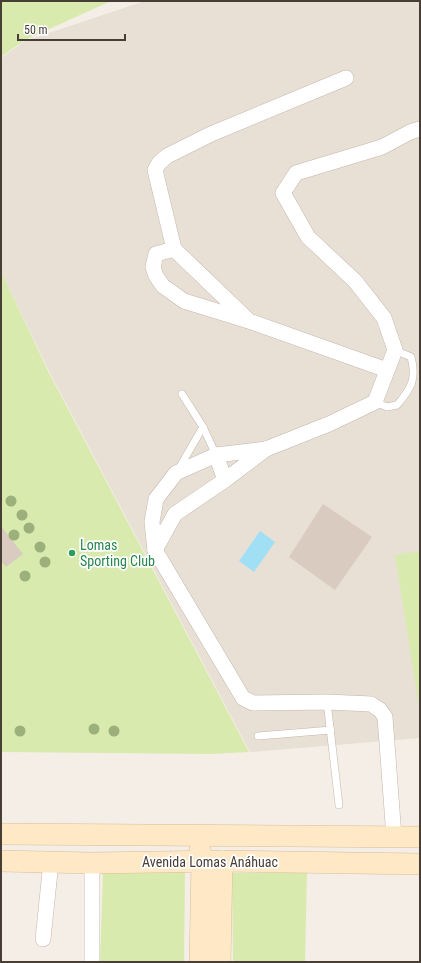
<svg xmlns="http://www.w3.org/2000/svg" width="421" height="963" viewBox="0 0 421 963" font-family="'Roboto Condensed',sans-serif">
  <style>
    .residential { fill: #e8dfd5 }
    .green { fill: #d9eaae }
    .water { fill: #a0dff4 }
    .building { fill: #d9cbbf }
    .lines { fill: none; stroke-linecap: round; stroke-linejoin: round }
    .lane-casing { stroke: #c3b7ac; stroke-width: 8 }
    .street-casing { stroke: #c3b7ac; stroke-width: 16 }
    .secondary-casing { stroke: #dabd96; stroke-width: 22 }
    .lane { stroke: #fff; stroke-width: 7 }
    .street { stroke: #fff; stroke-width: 15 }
    .secondary { stroke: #ffe8c6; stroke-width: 21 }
    .tree { fill: #9cb07c }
    .leisure-dot { fill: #2e9e5b; stroke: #fff; stroke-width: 1.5 }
    .labels { text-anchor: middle; stroke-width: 3.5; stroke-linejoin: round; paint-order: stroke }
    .leisure-label { font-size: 14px; fill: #27864d; stroke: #fff; text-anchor: start }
    .street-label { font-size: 14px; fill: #483e35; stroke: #fff }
  </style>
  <rect width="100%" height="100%" fill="#f4eee7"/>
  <!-- residential -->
  <path class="residential" d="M145,1H420V738L250,752L50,373L1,271V58L25,41Z"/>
  <!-- green -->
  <g class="green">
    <path d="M1,1H111L25,40L1,57Z"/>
    <path d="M1,271L49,373L249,752L211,754L1,752Z"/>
    <path d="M420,551V713L395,555Z"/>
    <path d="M185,870L184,962H100L103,871Z"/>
    <path d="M232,873H307L305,962H233Z"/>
  </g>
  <!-- water -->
  <path class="water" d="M260,531L275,542L254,572L239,561Z"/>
  <!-- building -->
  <g class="building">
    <path d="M323,504L372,537L335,590L289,557Z"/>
    <path d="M1,526L23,554L6,567L1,561Z"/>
  </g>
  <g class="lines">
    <!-- lane casing -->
    <g class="lane-casing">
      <g id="lane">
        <path d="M182,394L203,427L216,455"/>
        <path d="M375,402L387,407L397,405C411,389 417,379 411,357L395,350"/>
        <path d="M178,470L203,427"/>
        <path d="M327,702L339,805"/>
        <path d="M258,736L331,730"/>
      </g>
    </g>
    <!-- street casing -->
    <g class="street-casing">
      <g id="street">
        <path d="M174,249L156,254L153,267L156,276L163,286L184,301L249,321L387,370"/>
        <path d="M249,321L174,249L155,170L159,163L167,156L211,134L346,78"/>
        <path d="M266,449L216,455L176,473L156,499L152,522L155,550L243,698L253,703L327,702L371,704L380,710L385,717L394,837"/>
        <path d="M225,480L266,449L329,424L375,402L395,350L384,318L355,281L308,237L283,193L296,173L382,147L410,132L420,129"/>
        <path d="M155,550L175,514L225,480L216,455"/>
        <path d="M43,939L51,862"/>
        <path d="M92,961V863"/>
      </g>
    </g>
    <!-- secondary casing -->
    <g class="secondary-casing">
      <g id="secondary">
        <path d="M1,834L420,837"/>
        <path d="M1,861L92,863L222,861L420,864"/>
        <path d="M200,962L202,861L200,849"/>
        <path d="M220,962L222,861"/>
      </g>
    </g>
    <!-- lane -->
    <use href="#lane" class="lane"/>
    <!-- street -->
    <use href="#street" class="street"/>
    <!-- secondary -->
    <use href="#secondary" class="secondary"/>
  </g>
  <!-- trees -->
  <g class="tree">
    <circle cx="11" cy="501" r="5.5"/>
    <circle cx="22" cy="515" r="5.5"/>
    <circle cx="29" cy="528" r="5.5"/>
    <circle cx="14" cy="535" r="5.5"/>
    <circle cx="40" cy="547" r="5.5"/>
    <circle cx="45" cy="562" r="5.5"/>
    <circle cx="25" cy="576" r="5.5"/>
    <circle cx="94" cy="729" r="5.5"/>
    <circle cx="20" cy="731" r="5.5"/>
    <circle cx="114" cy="731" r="5.5"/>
  </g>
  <!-- markers -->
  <circle class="leisure-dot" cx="72" cy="553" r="4"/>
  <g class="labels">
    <!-- leisure labels -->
    <g class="leisure-label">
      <text x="80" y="550">Lomas<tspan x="80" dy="16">Sporting Club</tspan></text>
    </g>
    <!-- street labels -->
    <g class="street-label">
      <text x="210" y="867">Avenida Lomas Anáhuac</text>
    </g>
  </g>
  <!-- border -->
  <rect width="421" height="963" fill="none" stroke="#483e35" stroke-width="4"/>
  <!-- scale -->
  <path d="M18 34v6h107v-6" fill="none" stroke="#483e35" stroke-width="2"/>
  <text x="24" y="34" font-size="12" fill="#483e35" stroke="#ffffff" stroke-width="3" paint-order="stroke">50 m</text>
</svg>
